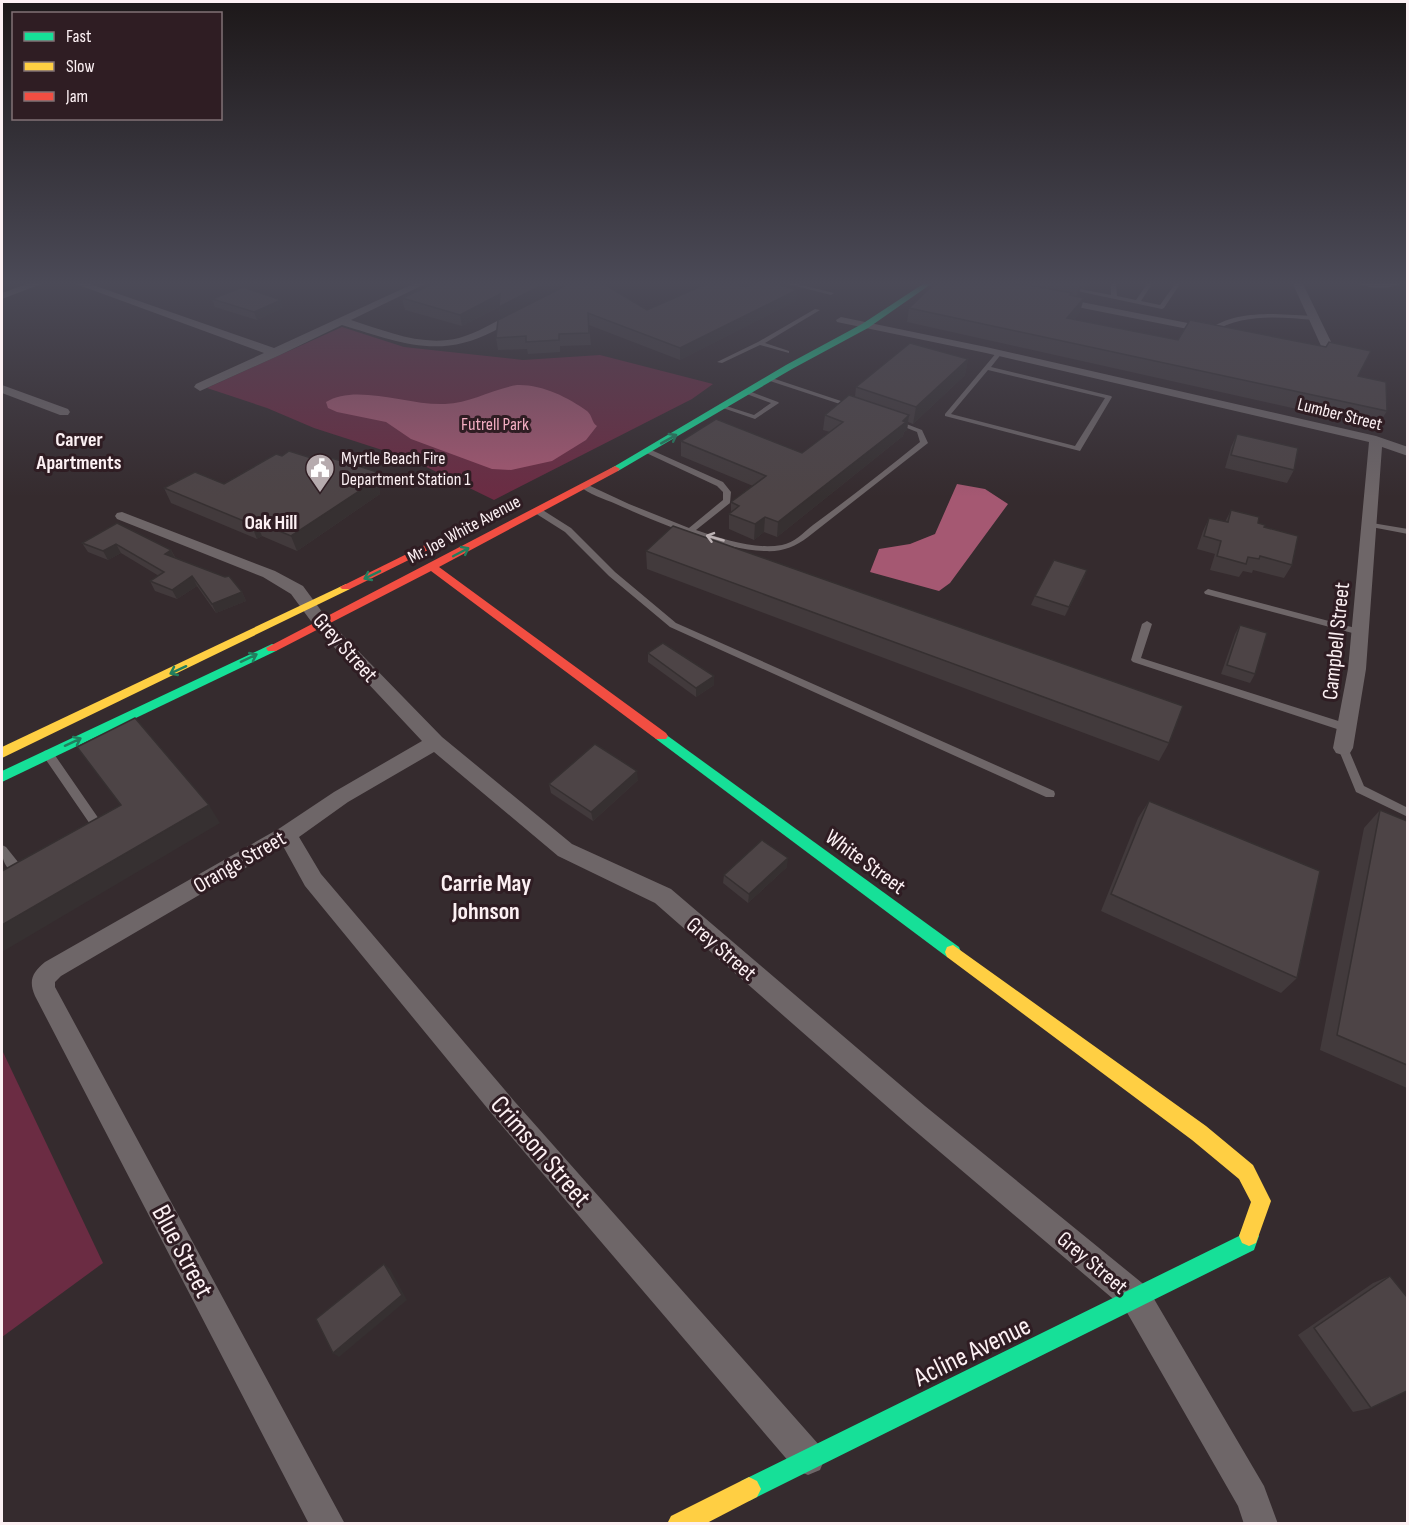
<svg xmlns="http://www.w3.org/2000/svg" width="1409" height="1525" viewBox="0 0 1409 1525" font-family="'Sofia Sans Condensed',sans-serif">
  <style>
    .green { fill: #6b2c43 }
    .water { fill: #a55872 }
    .lines { fill: none; stroke-linecap: round; stroke-linejoin: round }
    .lane { fill: #6e6668; fill-rule: evenodd }
    .street { fill: #6e6668; fill-rule: evenodd }
    .fast { fill: #16e098; fill-rule: evenodd }
    .slow { fill: #ffcf43; fill-rule: evenodd }
    .jam { fill: #f24e42; fill-rule: evenodd }
    .wall { fill: #423a3c }
    .shaded-wall { fill: #363031 }
    .building { fill: #4d4446; stroke: #363031; stroke-width: 1.5 }
    .oneway { stroke: #227e5e }
    .oneway2 { stroke: #bcb2b4 }
    .labels { text-anchor: middle; stroke-width: 6; stroke-linejoin: round; paint-order: stroke }
    .far-street-label { font-size: 18px; fill: #fcf0f3; stroke: #2f1d23 }
    .far-park-label { font-size: 18px; fill: #f2adc1; stroke: #2f1d23 }
    .far-poi-label { font-size: 18px; fill: #fcf0f3; stroke: #2f1d23; text-anchor: start }
    .far-neighbourhood-label { font-size: 20px; font-weight: bold; fill: #fcf0f3; stroke: #2f1d23 }
    .street-label { font-size: 22px; fill: #fcf0f3; stroke: #2f1d23 }
    .neighbourhood-label { font-size: 24px; font-weight: bold; fill: #fcf0f3; stroke: #2f1d23 }
    .near-street-label { font-size: 27px; fill: #fcf0f3; stroke: #2f1d23 }
  </style>
  <rect width="100%" height="100%" fill="#352b2e"/>
  <!-- green -->
  <g class="green">
    <path d="M342,327L404,347L523,360L600,355L713,384L692,399L494,500L410,459L314,428L267,408L207,388Z"/>
    <path d="M2,1050L103,1263L2,1337Z"/>
  </g>
  <!-- water -->
  <g class="water">
    <path d="M517,385C541,384 568,397 587,411C593,416 591,422 597,426L586,440L552,461L511,470L492,469L411,439L386,422L337,412L328,408L326,402C356,383 410,406 445,404C470,403 493,389 517,385Z"/>
    <path d="M957,484L985,489L1008,504L950,583L939,591L870,572L879,549L910,544L935,534Z"/>
  </g>
  <g class="lines">
    <!-- lane -->
    <g class="lane">
      <path d="M788,284H797L834,293L831,295Z"/>
      <path d="M1044,284H1054L1111,295V284H1116L1117,296L1136,300L1147,284H1152L1141,301L1160,305L1175,284H1180L1164,308L1162,309Z"/>
      <path d="M815,309L820,310L765,343L789,351V353L760,345L722,363L717,362L758,342Z"/>
      <path d="M1274,314L1315,316L1318,318L1315,320C1279,317 1244,313 1212,332L1207,331C1226,316 1251,314 1274,314Z"/>
      <path d="M997,352L1002,353L991,367L1111,396L1112,397L1080,451L945,416V414ZM988,370L1105,398L1075,446L951,414Z"/>
      <path d="M769,377L856,406L857,407L852,408L767,380V378Z"/>
      <path d="M746,390L778,402L779,403L755,419L720,407L723,405L754,415L771,403L744,393L743,392Z"/>
      <path d="M892,420H896L922,430L928,443L808,537C795,547 782,552 765,551C721,550 657,522 616,504C604,499 589,494 579,486L586,484L629,504L689,528L723,500V492L717,486L642,451L649,449L723,482L731,492L730,503L696,530C723,539 754,550 782,545C794,543 804,532 813,525C850,498 885,470 920,442L917,432L892,422Z"/>
      <path d="M535,509H541L571,528L615,572L676,623L1054,791L1055,794L1054,797H1046L670,627L609,576L565,532L535,513Z"/>
      <path d="M1366,522L1408,529V534L1366,526Z"/>
      <path d="M1208,589L1363,630L1365,632L1360,635L1205,594L1204,592Z"/>
      <path d="M1147,621L1152,624L1141,658L1351,725L1352,728L1347,732L1343,731L1133,662L1131,660L1142,624Z"/>
      <path d="M1343,744L1348,748L1364,786L1408,808V817L1356,792L1338,748Z"/>
      <path d="M48,750L52,751L101,822L103,825L101,828L90,833L86,832L84,829L90,824L44,757L43,754L44,751Z"/>
      <path d="M2,845L6,847L18,862L23,860L27,862L29,865L27,868L16,874C4,869 1,856 2,845Z"/>
    </g>
    <!-- street -->
    <g class="street">
      <path d="M27,284H41L2,299V293Z"/>
      <path d="M76,284H90L274,348L413,284H425L351,320C386,331 422,347 459,338C480,332 498,320 517,310H525L526,312C518,320 505,325 494,331C439,360 398,342 342,325L280,355L200,391L194,387L196,384L264,353Z"/>
      <path d="M1293,284H1303L1335,350L1333,352L1322,355L1306,352L1304,350L1310,347L1322,348Z"/>
      <path d="M1360,284H1399C1391,289 1368,289 1360,284Z"/>
      <path d="M1056,297L1213,328L1219,331L1213,334L1052,302L1051,300Z"/>
      <path d="M841,317L986,347L1376,436L1408,447V456L1382,447L1366,669L1353,748L1350,753L1343,755L1336,753L1333,748L1348,669L1369,442L986,353L837,322L836,320Z"/>
      <path d="M2,385L68,409L70,412L68,415H60L2,393Z"/>
      <path d="M122,512L275,571L303,586L328,620L442,737L572,844L671,889L925,1106L1147,1287L1264,1486L1278,1524H1244L1238,1506L1125,1309L907,1124L655,903L558,856L434,752L348,802L299,837L321,874L515,1102L820,1446L825,1458L820,1470L808,1475L796,1470L497,1120L305,886L283,846L61,976L55,982V987L345,1524H309L35,996C28,980 33,972 45,962L280,828L334,792L422,741L316,628L291,594L263,577L117,519L115,516L117,513Z"/>
    </g>
    <!-- fast -->
    <g class="fast">
      <path d="M923,284H931L868,328L792,369L618,471L610,469L786,365L862,324Z"/>
      <path d="M272,644L276,645L278,648L276,651L2,782V771Z"/>
      <path d="M661,731L959,947L961,952L959,957L953,959L947,957L656,739L654,736L656,733Z"/>
      <path d="M1249,1226L1256,1229L1259,1236L1254,1250L757,1497L749,1501L741,1497L737,1489L741,1481L1239,1236L1242,1229Z"/>
    </g>
    <!-- slow -->
    <g class="slow">
      <path d="M346,584L350,585V589L2,758V747Z"/>
      <path d="M953,945L1206,1126L1253,1165L1271,1201L1256,1243L1249,1246L1242,1243L1239,1236L1251,1202L1239,1179L1192,1140L947,957L945,952L947,947Z"/>
      <path d="M749,1477L757,1481L761,1489L757,1497L705,1524H667L671,1516Z"/>
    </g>
    <!-- jam -->
    <g class="jam">
      <path d="M615,466L620,469L618,471L439,567L666,733L668,736L666,739H656L431,571L276,651H268L266,648Z"/>
      <path d="M425,545L429,546V550L350,589H342L340,587Z"/>
    </g>
  </g>
  <!-- wall -->
  <g class="wall">
    <path d="M433,284H566L517,310H647L796,301L680,360L589,325L591,345L560,346V352L528,354L527,349L498,350L496,338L501,318L499,307L462,326L405,310L402,298Z"/>
    <path d="M934,284H1089L1085,288L1081,287L1079,294L1077,296L1080,312L1074,320L1358,376L1387,411L1377,427L907,322L909,308Z"/>
    <path d="M212,299L283,308L257,320L215,307Z"/>
    <path d="M968,359L965,375L913,424L908,422L907,430L904,432L903,436L777,537L764,532L754,540L729,529V514L731,512V502L753,486L681,456V441L802,453L830,432L823,430L825,415L855,397L856,387Z"/>
    <path d="M1237,434L1294,470L1287,483L1225,468L1231,447Z"/>
    <path d="M224,484L381,487L379,488L380,494L297,551L262,536L257,539L171,503L164,488Z"/>
    <path d="M1231,510L1264,527L1292,565L1284,578L1253,570L1252,573L1243,571L1239,577L1210,570L1215,554L1197,549L1203,531L1209,518L1225,522Z"/>
    <path d="M117,523L171,550L175,557L242,592L246,601L216,613L197,586L177,599L155,591L150,581L159,576L121,553L108,560L88,552L82,543Z"/>
    <path d="M646,551L1169,743L1159,761L647,569Z"/>
    <path d="M1087,570L1084,579L1065,616L1031,605L1035,596Z"/>
    <path d="M1240,625L1255,674L1250,683L1221,674L1235,634Z"/>
    <path d="M648,653L714,685L696,697L648,662Z"/>
    <path d="M638,780L593,821L551,793L549,784Z"/>
    <path d="M1149,801L1297,978L1281,993L1101,911L1138,818Z"/>
    <path d="M1380,810L1407,821V1088L1320,1050L1364,828Z"/>
    <path d="M787,867L748,903L723,883L724,875Z"/>
    <path d="M1390,1276L1371,1408L1353,1412L1298,1335L1373,1283Z"/>
  </g>
  <!-- shaded-wall -->
  <g class="shaded-wall">
    <path d="M544,284H566L501,319L499,307Z"/>
    <path d="M1080,284H1082L1079,294L1076,298Z"/>
    <path d="M797,290L796,301L680,360V348Z"/>
    <path d="M500,294L502,305L462,326L460,315Z"/>
    <path d="M1084,298L1080,312L1063,333L1067,318Z"/>
    <path d="M281,300L283,308L257,320L254,312Z"/>
    <path d="M968,359L965,375L913,424L916,407Z"/>
    <path d="M909,415L907,430L904,432L903,436L777,537L778,522Z"/>
    <path d="M377,472L381,487L379,488L380,494L297,551L291,536Z"/>
    <path d="M765,517L764,532L754,540L755,524Z"/>
    <path d="M255,521L262,536L257,539L251,524Z"/>
    <path d="M116,544L121,553L108,560L103,551Z"/>
    <path d="M171,550L176,560L165,554Z"/>
    <path d="M1087,570L1084,579L1065,616L1069,607Z"/>
    <path d="M192,576L197,586L177,599L172,590Z"/>
    <path d="M242,592L246,601L216,613L212,604Z"/>
    <path d="M714,676V685L696,697V688Z"/>
    <path d="M637,771L638,780L593,821L591,812Z"/>
    <path d="M209,805L220,823L2,952V925Z"/>
    <path d="M788,858L787,867L748,903L749,894Z"/>
    <path d="M384,1264L390,1269L407,1300L339,1357L333,1353Z"/>
  </g>
  <!-- building -->
  <g class="building">
    <path d="M433,284H544L499,307L500,294L460,315L402,298Z"/>
    <path d="M569,284H604L647,310L706,284H735L746,287L754,284H778L797,290L680,348L588,313L589,333L559,334V340L526,342V336L496,338L498,320Z"/>
    <path d="M934,284H1023L1072,293L1070,295L1084,298L1067,318L1178,340L1190,320L1326,347L1329,342L1371,351L1358,376L1386,382L1387,411L909,308Z"/>
    <path d="M243,287L281,300L254,312L212,299Z"/>
    <path d="M910,343L968,359L916,407L856,387Z"/>
    <path d="M849,395L909,415L903,421L906,422L778,522L765,517L755,524L729,514L739,506L731,502L766,476L681,441L716,419L802,453L843,422L825,415Z"/>
    <path d="M1237,434L1298,448L1294,470L1231,455Z"/>
    <path d="M289,451L324,462L331,458L352,464L377,472L369,477L376,480L291,536L255,521L251,524L164,488L195,472L224,484L276,454L282,456Z"/>
    <path d="M1231,510L1259,517L1258,523L1265,525L1264,527L1298,536L1292,565L1260,556L1259,559L1248,557L1246,564L1217,556L1221,541L1204,536L1209,518L1228,522Z"/>
    <path d="M117,523L171,550L165,554L225,577L229,576L242,592L212,604L192,576L172,590L150,581L164,572L116,544L103,551L82,543Z"/>
    <path d="M673,526L1183,706L1169,743L646,551Z"/>
    <path d="M1054,560L1087,570L1069,607L1035,596Z"/>
    <path d="M1240,625L1267,633L1255,674L1227,665Z"/>
    <path d="M663,643L714,676L696,688L648,653Z"/>
    <path d="M135,718L209,805L2,925V871L121,805L77,747Z"/>
    <path d="M595,744L637,771L591,812L549,784Z"/>
    <path d="M1149,801L1320,871L1297,978L1111,894Z"/>
    <path d="M1380,810L1407,821V1065L1337,1035Z"/>
    <path d="M762,840L788,858L749,894L724,875Z"/>
    <path d="M384,1264L402,1295L333,1353L316,1319Z"/>
    <path d="M1390,1276L1407,1297V1391L1371,1408L1314,1328Z"/>
  </g>
  <!-- one-way arrows -->
  <defs><path id="oneway-shaft" d="M-6 0H5M1.5-3L5.5 0L1.5 3" fill="none" stroke-width="1.6" stroke-linecap="round" stroke-linejoin="round" transform="scale(1.5)"/></defs>
  <g class="oneway">
    <use href="#oneway-shaft" transform="translate(669 439) rotate(-29)"/>
    <use href="#oneway-shaft" transform="translate(461 552) rotate(-28)"/>
    <use href="#oneway-shaft" transform="translate(372 575) rotate(154)"/>
    <use href="#oneway-shaft" transform="translate(249 658) rotate(-25)"/>
    <use href="#oneway-shaft" transform="translate(178 670) rotate(155)"/>
    <use href="#oneway-shaft" transform="translate(73 742) rotate(-25)"/>
  </g>
  <use class="oneway2" href="#oneway-shaft" transform="translate(715 538) rotate(-164)"/>
  <!-- sky -->
  <linearGradient id="sky" x2="0" y2="1"><stop stop-color="#1d1819"/><stop offset="0.57" stop-color="#4b4a57"/><stop offset="1" stop-color="#4b4a57" stop-opacity="0"/></linearGradient>
  <rect width="1409" height="497" fill="url(#sky)"/>
  <!-- icons -->
  <defs>
    <g id="civic-pin" transform="scale(1.5)"><path d="M0 17L-7.5 6A9.5 9.5 0 1 1 7.5 6Z" fill="#b6abae" stroke="#2f1d23"/><path d="M-.6-6.5H3V-4.5H.6V-3L4-1V1h2V6H-6V1h2V-1L-.6-3ZM-1.2 2.5V6h2.4V2.5Z" fill="#fff"/></g>
  </defs>
  <g fill-rule="evenodd">
    <use href="#civic-pin" x="320" y="468"/>
  </g>
  <g class="labels">
    <!-- far-street labels -->
    <g class="far-street-label">
      <text transform="translate(1340 414) rotate(14)" y="6">Lumber Street</text>
      <text transform="translate(464 529) rotate(-28)" y="6">Mr. Joe White Avenue</text>
    </g>
    <!-- far-park labels -->
    <g class="far-park-label">
      <text x="495" y="430">Futrell Park</text>
    </g>
    <!-- far-poi labels -->
    <g class="far-poi-label">
      <text x="341" y="464">Myrtle Beach Fire<tspan x="341" dy="21">Department Station 1</tspan></text>
    </g>
    <!-- far-neighbourhood labels -->
    <g class="far-neighbourhood-label">
      <text x="79" y="446">Carver<tspan x="79" dy="23">Apartments</tspan></text>
      <text x="271" y="529">Oak Hill</text>
    </g>
    <!-- street labels -->
    <g class="street-label">
      <text transform="translate(1335 641) rotate(-84)" y="8">Campbell Street</text>
      <text transform="translate(346 647) rotate(48)" y="8">Grey Street</text>
      <text transform="translate(239 861) rotate(-30)" y="8">Orange Street</text>
      <text transform="translate(866 861) rotate(36)" y="8">White Street</text>
      <text transform="translate(722 948) rotate(41)" y="8">Grey Street</text>
      <text transform="translate(1093 1262) rotate(40)" y="8">Grey Street</text>
    </g>
    <!-- neighbourhood labels -->
    <g class="neighbourhood-label">
      <text x="486" y="891">Carrie May<tspan x="486" dy="28">Johnson</tspan></text>
    </g>
    <!-- near-street labels -->
    <g class="near-street-label">
      <text transform="translate(541 1151) rotate(49)" y="9">Crimson Street</text>
      <text transform="translate(183 1251) rotate(62)" y="9">Blue Street</text>
      <text transform="translate(972 1351) rotate(-26)" y="9">Acline Avenue</text>
    </g>
  </g>
  <!-- border -->
  <rect width="1409" height="1525" fill="none" stroke="#fcf0f3" stroke-width="6"/>
  <!-- legend -->
  <rect x="12" y="12" width="210" height="108" fill="#2f1d23" stroke="#817176" stroke-width="1.5"/>
  <rect x="24" y="32" width="30" height="9" fill="#16e098" stroke="#817176" stroke-width="1.5"/>
  <text x="66" y="42" font-size="18" fill="#fcf0f3">Fast</text>
  <rect x="24" y="62" width="30" height="9" fill="#ffcf43" stroke="#817176" stroke-width="1.5"/>
  <text x="66" y="72" font-size="18" fill="#fcf0f3">Slow</text>
  <rect x="24" y="92" width="30" height="9" fill="#f24e42" stroke="#817176" stroke-width="1.5"/>
  <text x="66" y="102" font-size="18" fill="#fcf0f3">Jam</text>
</svg>
